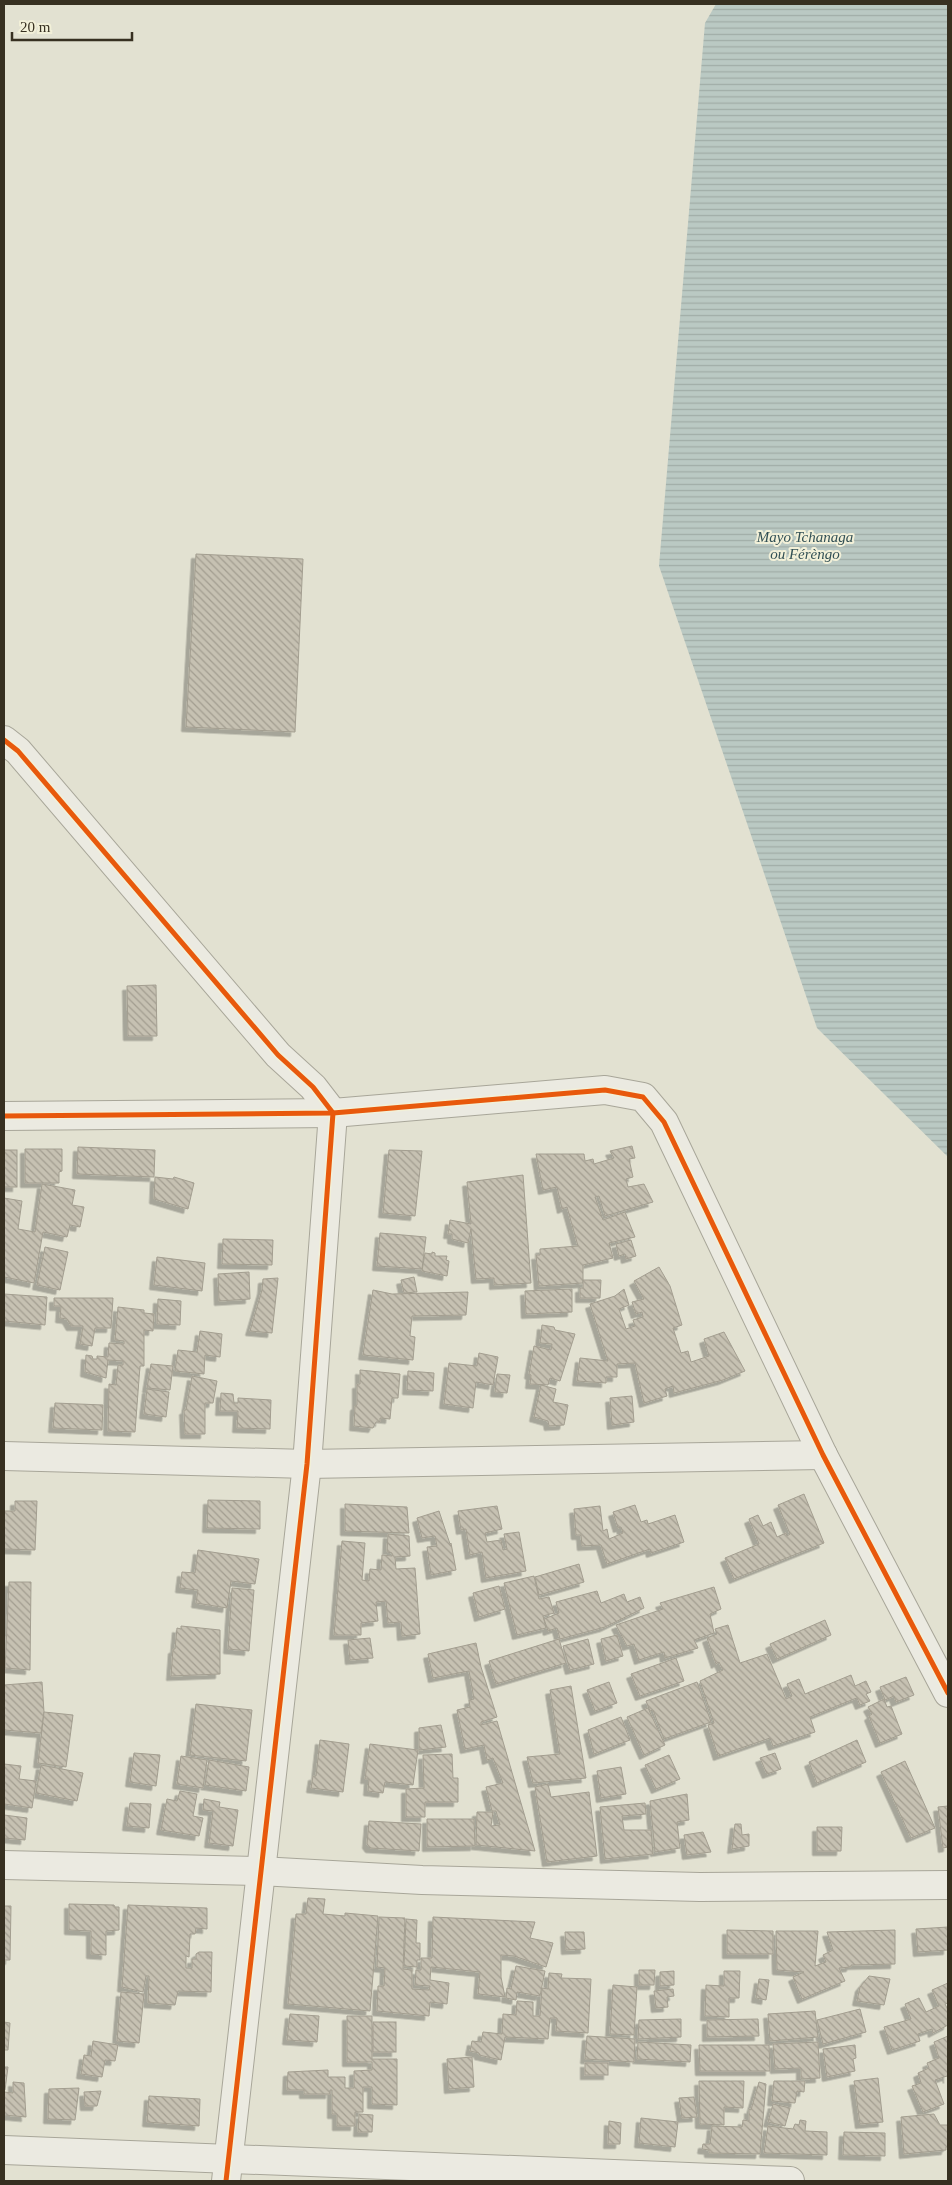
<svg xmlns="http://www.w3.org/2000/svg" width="952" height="2185" viewBox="0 0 952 2185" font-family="'Times New Roman',serif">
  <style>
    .water { fill: url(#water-rules) }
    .building { fill: url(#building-back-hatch); stroke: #a39e90; filter: url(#shadow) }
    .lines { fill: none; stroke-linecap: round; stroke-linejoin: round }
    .minor-casing { stroke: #a8a699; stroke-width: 30 }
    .minor { stroke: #ebeae1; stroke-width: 28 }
    .cycleway-casing { stroke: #f2f0d8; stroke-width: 8 }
    .cycleway { stroke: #e8590c; stroke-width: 5 }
    .labels { text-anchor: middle; stroke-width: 4; stroke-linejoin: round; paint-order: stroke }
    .water-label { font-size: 15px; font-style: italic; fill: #325055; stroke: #f2f0d8 }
  </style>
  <defs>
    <pattern id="water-rules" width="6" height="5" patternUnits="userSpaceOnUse" patternTransform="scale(1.25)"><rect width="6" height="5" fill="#bac9c3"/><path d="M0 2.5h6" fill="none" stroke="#a0ada7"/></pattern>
    <pattern id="building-back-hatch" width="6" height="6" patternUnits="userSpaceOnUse" patternTransform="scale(1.25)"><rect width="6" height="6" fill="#c6c1b2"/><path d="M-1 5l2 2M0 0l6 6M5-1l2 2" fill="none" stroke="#a29d90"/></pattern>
    <filter id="shadow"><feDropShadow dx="-4.5" dy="4.5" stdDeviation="0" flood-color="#0004"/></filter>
  </defs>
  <rect width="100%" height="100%" fill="#e2e1d1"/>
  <!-- water -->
  <path class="water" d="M716,4H948V1157L817,1028L659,566L705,23Z"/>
  <!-- building -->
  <g class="building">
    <path d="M196,554L303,559L295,732L186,727Z"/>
    <path d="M156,985L157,1036H128L127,986Z"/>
    <path d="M632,1146L635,1158L629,1159L633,1177L626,1179L628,1187L644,1184L653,1202L605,1216L599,1196L595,1197L603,1220L625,1212L635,1237L609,1243L613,1258L583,1265V1283L539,1286L536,1255H540V1249L578,1246L567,1207L562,1209L557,1187L543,1190L536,1154H584L585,1161L593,1159L594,1164L614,1158L610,1151Z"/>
    <path d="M78,1147L155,1150L154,1177L77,1174Z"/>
    <path d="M25,1149H62V1171L59,1172V1183H25Z"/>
    <rect x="4" y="1150" width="13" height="37"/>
    <path d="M389,1150L422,1151L415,1216L383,1213Z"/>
    <path d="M523,1175L531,1283L494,1285V1278L476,1279L471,1229L468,1243L452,1239V1234H448L450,1220L471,1224L467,1182Z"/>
    <path d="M155,1177L173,1179L174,1177L194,1183L188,1209L154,1199Z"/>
    <path d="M42,1184L75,1190L72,1205L84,1207L80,1227L70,1225L67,1237L43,1232L34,1283L4,1277V1198L22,1201L18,1229L35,1232Z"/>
    <path d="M380,1233L426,1237L422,1269L377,1266Z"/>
    <path d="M223,1239L273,1240L272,1265L222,1264Z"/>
    <path d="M631,1240L636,1256L626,1259L625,1254L619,1256L616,1244Z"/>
    <path d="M45,1247L68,1252L60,1290L37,1285Z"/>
    <path d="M432,1252L435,1253V1256H447L446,1260L449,1261L447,1276L422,1271L425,1253L432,1254Z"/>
    <path d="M157,1257L205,1263L202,1291L154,1285Z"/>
    <path d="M659,1267L670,1286L682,1325L673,1328L681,1353L688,1351L691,1362L709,1356L704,1339L724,1332L745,1371L723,1380L674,1393L673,1386L665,1389L667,1396L644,1403L635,1363L617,1364V1377H606V1383L577,1381L580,1358L608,1361L590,1304L615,1296L624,1289L629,1305L619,1309L626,1329L635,1326L633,1320L643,1317L642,1312L636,1314L632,1302L644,1299L634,1281Z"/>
    <path d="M249,1272L250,1299L219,1301L218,1274Z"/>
    <path d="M414,1277L417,1292L404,1293L401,1280Z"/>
    <path d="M278,1278L272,1333L250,1331L262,1290L263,1279Z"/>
    <path d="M583,1280H601L600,1298H580V1288H583Z"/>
    <path d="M572,1289V1312L526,1314L525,1291Z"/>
    <path d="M373,1290L392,1294L468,1292L466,1315L412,1316L410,1336L415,1337L413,1360L363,1355Z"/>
    <path d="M4,1294L47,1297L45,1325L4,1321Z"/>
    <path d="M54,1298H113L111,1328H95L92,1346L80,1344L83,1326H71L67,1319L60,1318L61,1306H54Z"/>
    <path d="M158,1299L181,1301L180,1325L157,1324Z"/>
    <path d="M118,1307L144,1310V1313L154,1314L153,1331L144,1330V1366H140L135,1432L108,1431L109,1384L116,1385L118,1365H123V1361L108,1360L106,1378L85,1372L86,1355L92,1356L93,1359H97V1356L108,1357L109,1343L124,1344V1341L115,1340Z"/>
    <path d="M542,1325L554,1327L555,1330L575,1334L560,1381L550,1378L548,1385L530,1384L531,1375L529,1374L534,1346L551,1350L552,1344L540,1343Z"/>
    <path d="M200,1331L222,1334L220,1357L205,1355L204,1374L175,1371L178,1350L197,1352Z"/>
    <path d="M479,1353L498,1357L493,1385L476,1382L473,1408L444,1404L449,1363L477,1366Z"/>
    <path d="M151,1364L173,1366L170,1390L147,1388Z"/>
    <path d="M360,1370L400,1374L398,1398H392L390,1419L380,1418V1422H376L373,1428L354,1426L355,1406L357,1405V1384H360Z"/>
    <path d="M408,1371L434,1373L433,1391L407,1390Z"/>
    <path d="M497,1374L510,1375L507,1393L495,1392Z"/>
    <path d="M192,1376L217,1381L213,1403H205V1434H185L184,1410H186Z"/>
    <path d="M541,1385L556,1389L553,1402L568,1405L564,1425L549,1426L548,1421L534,1417Z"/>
    <path d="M147,1389L169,1392L166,1417L144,1414Z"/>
    <path d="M221,1393L233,1394L234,1403H238V1398L271,1400L270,1429L237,1428L238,1411H220Z"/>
    <path d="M632,1396L634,1422L612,1425L610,1398Z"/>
    <path d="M55,1403L103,1405L102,1430L53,1428Z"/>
    <path d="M804,1494L824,1543L734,1579L725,1558L759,1544L749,1519L758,1515L763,1526L771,1522L777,1537L786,1533L787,1536L790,1534L778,1505Z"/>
    <path d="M208,1500L260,1501V1529L207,1528Z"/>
    <path d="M15,1501H37L35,1550L4,1549V1511H15Z"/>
    <path d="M345,1504L407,1507L409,1533L345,1531Z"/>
    <path d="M635,1505L641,1522L647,1520L648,1524L675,1515L684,1542L651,1553L650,1549L607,1564L601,1545L582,1546L581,1535H576L574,1509L600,1506L603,1531L607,1529L609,1539L623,1533L621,1527L618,1528L613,1512Z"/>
    <path d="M497,1506L502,1529L485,1533L487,1542L501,1540L503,1550L507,1549L504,1534L519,1532L526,1571L486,1578L482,1552L470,1555L466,1529L461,1530L458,1511Z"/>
    <path d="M439,1511L450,1544L451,1543L456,1570L431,1575L427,1547L437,1546L435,1536L422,1538L417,1518Z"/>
    <path d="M388,1534L409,1536L410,1556L395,1557L396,1569L415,1568L420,1634L402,1636L401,1622L388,1623L386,1601L376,1602L378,1621L361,1623V1635H334L342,1541L365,1543L362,1580L369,1581L370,1569L381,1570L382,1555L392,1556V1553L387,1552Z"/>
    <path d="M198,1550L259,1559L255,1584L231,1581L227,1608L196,1603L198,1590L180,1588L182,1572L195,1573Z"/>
    <path d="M579,1564L584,1582L539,1595L535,1577Z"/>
    <path d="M534,1576L539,1599L549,1597L554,1613L543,1616L546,1628L517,1635L504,1583Z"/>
    <path d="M9,1582H31L30,1670L5,1668Z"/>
    <path d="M499,1586L505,1609L479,1617L473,1593Z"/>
    <path d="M714,1587L721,1609L710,1614L714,1633L694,1640L698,1648L665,1658L664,1652L639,1660L634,1644L627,1646L616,1625L663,1609L660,1603Z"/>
    <path d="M232,1588L254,1590L249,1651L228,1649Z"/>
    <path d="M597,1591L601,1603L624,1594L627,1602L640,1597L644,1608L605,1627L560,1639L557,1628L548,1631L544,1619L559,1613L556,1602Z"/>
    <path d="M825,1620L831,1635L777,1659L770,1644Z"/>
    <path d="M728,1625L740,1663L767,1654L786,1699L792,1696L787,1684L799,1679L805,1694L851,1675L855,1686L866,1681L871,1692L866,1694L870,1701L860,1705L857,1698L854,1699L810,1717L815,1732L773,1746L770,1738L718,1756L708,1725L714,1723L700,1681L723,1670L719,1662L716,1664L707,1638L717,1634L715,1629Z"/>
    <path d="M181,1626L220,1630V1674L171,1676L173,1649H175L177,1628L181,1629Z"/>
    <path d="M617,1635L623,1656L606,1661L601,1639Z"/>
    <path d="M370,1638L373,1658L350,1660L348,1640Z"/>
    <path d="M559,1639L566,1663L496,1684L489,1661Z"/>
    <path d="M588,1639L594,1664L570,1670L563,1646Z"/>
    <path d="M476,1643L481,1667L497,1717L481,1722V1725L497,1721L535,1851L476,1845L477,1812H493L491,1826L500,1825L496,1811H492L486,1787L503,1783L493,1758L487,1760L484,1745L465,1749L457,1710L470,1707L469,1700L474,1699L469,1671L433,1678L428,1654Z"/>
    <path d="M676,1658L684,1681L640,1696L631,1674Z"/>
    <path d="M906,1677L914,1695L896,1702L894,1696L885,1700L880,1687Z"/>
    <path d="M42,1682L44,1712L41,1733L4,1730V1685Z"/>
    <path d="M609,1682L617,1703L595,1711L587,1690Z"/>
    <path d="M697,1682L711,1722L664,1739L653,1710L650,1711L646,1701Z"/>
    <path d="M571,1686L586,1778L533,1783L527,1757L560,1754L550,1690Z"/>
    <path d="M884,1699L887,1707L891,1706L902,1734L880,1743L869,1716L872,1714L868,1707Z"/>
    <path d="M196,1704L252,1710L246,1761L190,1755Z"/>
    <path d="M648,1708L665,1745L644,1755L627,1717Z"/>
    <path d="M44,1712L73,1715L66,1767L38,1763Z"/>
    <path d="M621,1717L630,1740L594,1754L588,1730Z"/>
    <path d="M441,1725L446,1747L419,1750V1728Z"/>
    <path d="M320,1740L349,1744L343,1792L311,1788L313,1776H316Z"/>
    <path d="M857,1740L866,1762L817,1783L809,1762Z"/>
    <path d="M370,1744L418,1750L413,1785L385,1782L383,1793L368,1791L369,1779H365Z"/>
    <path d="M134,1753L160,1755L156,1786L130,1782Z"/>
    <path d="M775,1753L781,1769L767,1774L760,1758Z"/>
    <path d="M452,1754L453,1778H458V1802H425V1817H406V1789L424,1788L423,1755Z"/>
    <path d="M669,1755L680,1779L656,1789L645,1765Z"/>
    <path d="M181,1756L207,1760L203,1788L177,1784Z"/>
    <path d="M209,1760L249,1767L246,1791L205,1785Z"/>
    <path d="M905,1761L935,1828L911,1838L881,1772Z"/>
    <path d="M4,1764L21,1766L19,1779L36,1781L32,1808L4,1804Z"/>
    <path d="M41,1765L83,1773L77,1801L36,1793Z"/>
    <path d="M621,1767L626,1794L601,1798L597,1771Z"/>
    <path d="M548,1784L551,1797L589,1792L597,1856L547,1862L535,1787Z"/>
    <path d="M180,1791L197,1794L193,1816L203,1818L199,1836L161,1830L167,1799L177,1801Z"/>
    <path d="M687,1794L689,1820L677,1822L680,1848L655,1852L650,1801Z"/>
    <path d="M204,1799L220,1802L219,1807L238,1810L233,1846L209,1843L213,1811L203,1810Z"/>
    <path d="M130,1803L151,1804L149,1828L127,1826Z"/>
    <path d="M645,1803L646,1814L622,1816L624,1830H651L653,1854L605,1859L600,1807Z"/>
    <path d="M948,1806V1847L943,1848L938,1807Z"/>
    <path d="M4,1815L27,1818L25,1840L4,1838Z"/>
    <path d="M427,1819H474L475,1846L427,1847Z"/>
    <path d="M369,1821L421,1824L419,1851L370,1848L367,1844Z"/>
    <path d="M735,1824H741L742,1835L749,1834V1846L732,1849Z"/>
    <path d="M817,1827H842L841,1851H817Z"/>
    <path d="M703,1832L711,1852L687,1855L684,1835Z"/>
    <path d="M308,1898L325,1899L323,1914L345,1916V1913L378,1916L370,2011L288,2004L296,1914H306Z"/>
    <path d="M69,1904L114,1905L115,1907H119V1930L106,1931V1955L91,1954V1931L69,1930Z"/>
    <path d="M128,1905L207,1908V1929L196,1928L195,1934H190L189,1957L186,1956V1968H192V1959H196V1954L199,1952H212L211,1992L178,1991L175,2005L148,2003L149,1976H146L143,1992L122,1987Z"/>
    <path d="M4,1906H11L10,1960H4Z"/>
    <path d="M379,1917L405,1918L403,1969L412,1970V1989L429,1990L430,1986L415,1985L416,1970H421V1958H432L433,1917L535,1922L530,1938L553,1943L546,1967L514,1956L501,1955V1977L505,1997L478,1994L480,1972L431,1967L430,1980L449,1983L447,2004L430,2002L429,2016L377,2011L378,1986H384L385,1968L377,1967Z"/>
    <path d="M406,1919L417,1920L416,1943H420V1960H417V1967L404,1966Z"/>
    <path d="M948,1927V1950L918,1952L916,1929Z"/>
    <path d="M727,1930L773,1931V1954H727Z"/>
    <path d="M895,1930V1964L851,1965V1967L839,1968L845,1981L802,1999L793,1977L804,1972L777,1970L776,1931H818L815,1966L826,1962L823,1955L833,1950L827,1932Z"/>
    <path d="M565,1932H584L585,1949L566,1950Z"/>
    <path d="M516,1966L545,1971L540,1996L517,1992L516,2000L506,1998L507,1988L511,1989Z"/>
    <path d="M639,1970H655L654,1985H639Z"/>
    <path d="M674,1971V1985L660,1986V1972Z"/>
    <path d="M724,1971H740L739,1998H729V2017L705,2016L706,1985L724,1986Z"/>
    <path d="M549,1973L562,1974L561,1978L591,1979L588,2033L556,2031L557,2018H550L548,2039L505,2037L501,2060L479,2055V2053L470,2051L472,2041L481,2042L483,2032L502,2034L503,2014L516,2015L517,2001L533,2002V2016H540L542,1988L548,1989Z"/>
    <path d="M869,1976L890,1979L884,2005L857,2001L860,1987Z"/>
    <path d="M759,1979L769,1980L766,2000L756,1998Z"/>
    <path d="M948,1983V2003L945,2004L948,2010V2025L933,2033L932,2029L918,2034L920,2041L892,2050L884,2027L911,2019L905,2004L919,1998L926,2012L939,2006L932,1990Z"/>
    <path d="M613,1985L637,1987L634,2035L610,2034Z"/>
    <path d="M673,1989L674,1996L667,1997L668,2007L656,2008L654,1991Z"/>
    <path d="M121,1992L144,1994L139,2043L117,2041Z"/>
    <path d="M860,2009L866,2032L823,2044L817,2020Z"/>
    <path d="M815,2011L818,2037L770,2041L768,2014Z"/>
    <path d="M290,2014L319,2016L317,2042L287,2040Z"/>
    <path d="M347,2016H372V2059H397V2105L372,2104V2087H363V2112H355V2126H337V2114H332V2090H330V2094H304V2090H287L288,2072L328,2070V2077H345V2088H354V2071L372,2070V2062H347Z"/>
    <path d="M681,2019V2037L638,2039L639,2020Z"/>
    <path d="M758,2019L759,2036L707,2037V2020Z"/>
    <path d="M4,2022L10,2023L8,2050H4Z"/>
    <rect x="373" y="2022" width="23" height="30"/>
    <path d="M587,2036L635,2039L634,2062L585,2059Z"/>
    <path d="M948,2036V2079L947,2076L935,2080L944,2104L923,2112L912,2086L921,2083L918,2073L929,2068L927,2063L939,2058L934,2042Z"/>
    <path d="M93,2041L118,2045L115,2061L105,2060L102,2077L81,2074L84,2055L91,2056Z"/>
    <path d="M638,2042L691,2045L690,2062L637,2059Z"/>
    <path d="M818,2042L820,2078L801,2079V2068L775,2069L773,2044Z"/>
    <path d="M699,2045H769L770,2071H700Z"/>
    <path d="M855,2045L856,2058L853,2059L855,2071L827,2077L823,2049Z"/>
    <path d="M472,2057L474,2087L449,2089L447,2059Z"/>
    <rect x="585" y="2063" width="23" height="12"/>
    <path d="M4,2067H8L5,2090L4,2089Z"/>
    <path d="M878,2078L883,2122L860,2124L854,2081Z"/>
    <path d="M699,2081H744L743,2108L724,2107V2125L700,2124Z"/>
    <path d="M774,2081H805L804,2092L797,2091L795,2103L772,2101Z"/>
    <path d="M13,2082L24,2083L26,2117L4,2115V2092L13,2093Z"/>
    <path d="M759,2082L766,2084L760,2154L709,2153V2150L702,2149L703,2144H710L712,2126L742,2127L743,2120L749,2121V2109L751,2110Z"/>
    <path d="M79,2088L75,2120L48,2119L49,2089Z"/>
    <path d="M101,2091L97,2106H85L84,2092Z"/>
    <path d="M149,2096L200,2099L199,2126L147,2122Z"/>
    <path d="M694,2097L697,2117L682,2118L679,2098Z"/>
    <path d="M773,2104L790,2108L785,2126L768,2122Z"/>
    <path d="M359,2114L373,2115L372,2132H358Z"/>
    <path d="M934,2114L940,2125H948V2147H946V2150L904,2154L901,2117Z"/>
    <path d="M641,2118L678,2122L675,2147L639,2143Z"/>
    <path d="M800,2120L806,2121L805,2131L827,2132V2155L764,2153L768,2126L793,2129L795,2124L799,2125Z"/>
    <path d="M609,2121L621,2123L620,2144H608Z"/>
    <path d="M844,2132L885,2133V2156L843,2155Z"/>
  </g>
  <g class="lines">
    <!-- minor casing -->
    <g class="minor-casing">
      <g id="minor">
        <path d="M4,740L18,751L278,1055L313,1087L333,1113L307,1464L226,2181"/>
        <path d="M4,1116L333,1113L605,1090L643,1097L664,1122L823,1455L948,1693"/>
        <path d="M4,1456L307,1464L823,1455"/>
        <path d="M4,1865L260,1871L422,1880L700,1887L948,1885"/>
        <path d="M4,2150L790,2181"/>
      </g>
    </g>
    <!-- minor -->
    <use href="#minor" class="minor"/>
    <!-- cycleway casing -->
    <g class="cycleway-casing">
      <g id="cycleway">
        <path d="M4,740L18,751L278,1055L313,1087L333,1113L307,1464L226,2181"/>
        <path d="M4,1116L333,1113L605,1090L643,1097L664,1122L823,1455L948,1693"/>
      </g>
    </g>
    <!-- cycleway -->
    <use href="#cycleway" class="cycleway"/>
  </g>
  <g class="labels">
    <!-- water labels -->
    <g class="water-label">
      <text x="805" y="542">Mayo Tchanaga<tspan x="805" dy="17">ou Férèngo</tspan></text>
    </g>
  </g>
  <!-- border -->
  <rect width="952" height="2185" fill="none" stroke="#373021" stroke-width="10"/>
  <!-- scale -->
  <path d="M12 32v8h120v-8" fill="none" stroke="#373021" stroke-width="2.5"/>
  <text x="20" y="32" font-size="15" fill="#373021" stroke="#f2f0d8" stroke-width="4" paint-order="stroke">20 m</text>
</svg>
